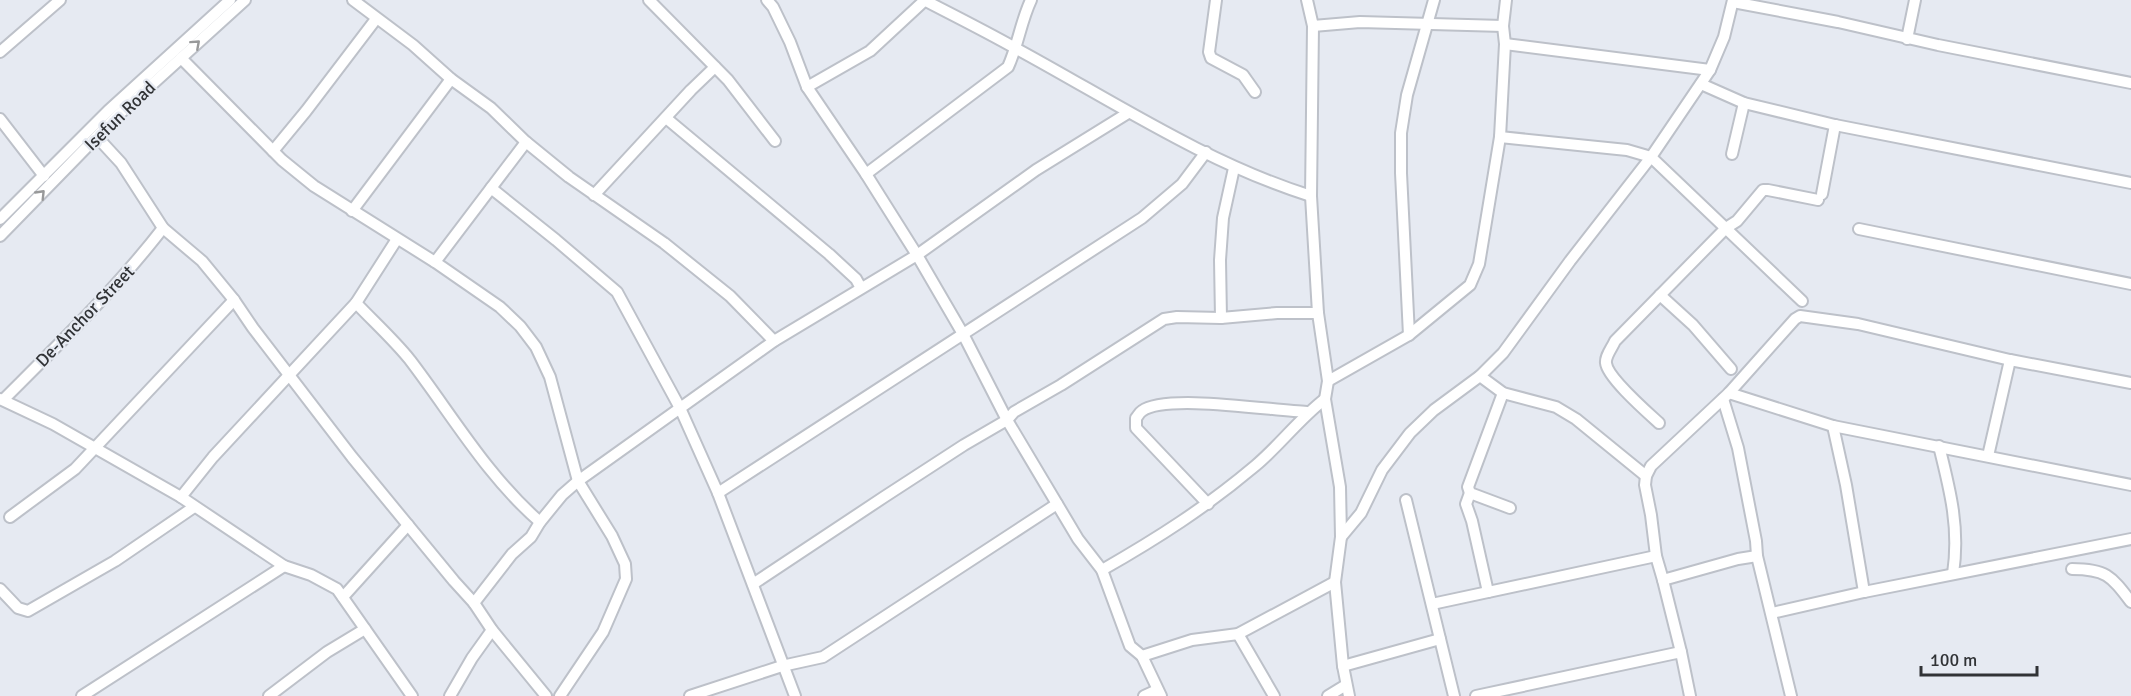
<svg xmlns="http://www.w3.org/2000/svg" width="2131" height="696" viewBox="0 0 2131 696" font-family="Signika,sans-serif">
  <style>
    .lines { fill: none; stroke-linecap: round; stroke-linejoin: round }
    .minor-casing { stroke: #bdc1c9; stroke-width: 14 }
    .minor { stroke: #fff; stroke-width: 10 }
    .oneway { stroke: #98999a }
    .labels { text-anchor: middle; stroke-width: 4.5; stroke-linejoin: round; paint-order: stroke }
    .street-label { font-size: 18px; fill: #313336; stroke: #e6eaf2 }
  </style>
  <rect width="100%" height="100%" fill="#e6eaf2"/>
  <g class="lines">
    <!-- minor casing -->
    <g class="minor-casing">
      <g id="minor">
        <path d="M353,0L413,45L451,79L491,108L526,142L569,177L664,243L730,296L774,341"/>
        <path d="M649,0L728,80L775,141"/>
        <path d="M767,0L773,7L790,42L807,87L866,174L917,255L963,334L1007,420L1078,539L1102,570L1130,646L1142,656L1161,696"/>
        <path d="M924,0C955,16 987,32 1017,49C1113,101 1206,163 1311,196"/>
        <path d="M1216,0L1209,52L1211,58L1243,75L1255,92"/>
        <path d="M1307,0L1313,26L1360,22L1503,26"/>
        <path d="M1733,2L1838,22L1938,45L2131,83"/>
        <path d="M1313,26L1311,196L1318,313L1328,381L1325,399L1340,487L1341,537L1335,582L1343,666L1349,696"/>
        <path d="M1907,39L1915,0"/>
        <path d="M1505,44L1710,70"/>
        <path d="M0,52L60,0"/>
        <path d="M181,58L282,160L314,186L435,262L500,307L520,326L536,347L550,377L578,481L612,536L625,564L626,579L603,632L560,696"/>
        <path d="M1701,84L1744,103L1835,125L2131,183"/>
        <path d="M807,87L870,51L925,0"/>
        <path d="M666,118L829,254L856,279L861,288"/>
        <path d="M0,119L44,176"/>
        <path d="M97,137L121,163L163,228L202,261L234,300L253,328L352,457L454,581L474,603L492,630L546,696"/>
        <path d="M1500,137L1627,150L1651,157L1802,301"/>
        <path d="M273,151L306,111L376,19"/>
        <path d="M1732,154L1744,103"/>
        <path d="M866,174L1008,67C1018,45 1021,21 1031,0"/>
        <path d="M491,188L556,240L617,292L680,408L718,493L795,696"/>
        <path d="M1822,194L1835,125"/>
        <path d="M594,195L691,90L715,67"/>
        <path d="M352,211L451,79"/>
        <path d="M0,219L108,111L230,0"/>
        <path d="M1859,229L2131,284"/>
        <path d="M0,236L115,118L245,0"/>
        <path d="M435,262L526,142"/>
        <path d="M1660,295L1693,325L1731,369"/>
        <path d="M356,303C374,322 394,340 410,360C452,415 487,476 540,522"/>
        <path d="M1221,318L1220,260L1223,218L1234,168"/>
        <path d="M1409,335L1401,173V133L1407,95L1434,0"/>
        <path d="M1480,376L1503,393L1556,407L1576,419L1646,476"/>
        <path d="M1328,381L1409,335L1470,285L1479,264L1500,137L1505,44L1503,26L1506,0"/>
        <path d="M1503,393L1468,487L1470,493L1510,508"/>
        <path d="M1729,393L1833,426L2131,485"/>
        <path d="M0,399L53,424L181,497L284,566L311,575L337,589L412,696"/>
        <path d="M1723,399L1738,448L1756,541L1757,556L1791,696"/>
        <path d="M3,400C58,345 115,290 163,228"/>
        <path d="M1659,423C1647,412 1607,377 1606,363C1605,356 1612,348 1615,341L1726,228L1737,221L1763,190H1768L1818,200"/>
        <path d="M1833,426L1846,485L1864,592"/>
        <path d="M1939,446C1950,490 1960,528 1953,574"/>
        <path d="M1988,456L2010,360"/>
        <path d="M718,493L1142,218L1182,184L1206,152"/>
        <path d="M1470,493L1466,504L1472,521L1488,592"/>
        <path d="M181,497L213,457L356,303L397,239"/>
        <path d="M1406,500L1454,696"/>
        <path d="M1208,504L1136,428V418C1138,416 1139,413 1142,411C1166,393 1274,411 1307,412"/>
        <path d="M10,517L75,469L234,300"/>
        <path d="M1341,537L1361,513L1382,470L1410,433L1434,410L1480,376L1503,353L1570,261L1651,157L1710,70L1724,37L1733,0"/>
        <path d="M1757,556L1738,559L1663,580L1656,556L1651,515L1645,485L1646,476L1651,466L1729,393L1795,319L1800,316L1858,324L2010,360L2131,383"/>
        <path d="M2072,569C2106,569 2111,576 2131,602"/>
        <path d="M1102,570C1158,538 1205,508 1255,466C1280,445 1299,419 1325,399"/>
        <path d="M1663,580L1681,652"/>
        <path d="M753,584L884,497L964,445L1007,420L1014,412L1061,385L1164,319L1177,317L1221,318L1277,313H1318"/>
        <path d="M0,589L18,608L28,611L115,561L194,507"/>
        <path d="M343,597L408,525"/>
        <path d="M474,603L512,554L531,537L540,522L562,495L578,481L774,341L917,255L1036,170L1128,113"/>
        <path d="M1432,604L1656,556"/>
        <path d="M1772,613L1864,592L2131,539"/>
        <path d="M1238,634L1274,696"/>
        <path d="M1142,656L1192,640L1238,634L1335,582"/>
        <path d="M1343,666L1440,639"/>
        <path d="M82,696L284,566"/>
        <path d="M269,696L327,652L365,629"/>
        <path d="M450,696L472,658L492,630"/>
        <path d="M690,696L782,666L823,657L1057,504"/>
        <path d="M1144,696L1157,690"/>
        <path d="M1328,696L1346,685"/>
        <path d="M1476,696L1681,652L1690,696"/>
      </g>
    </g>
    <!-- minor -->
    <use href="#minor" class="minor"/>
  </g>
  <!-- one-way arrows -->
  <defs><path id="oneway-chevron" d="M-2-3.5L2.5 0L-2 3.5" fill="none" stroke-width="1.6" stroke-linecap="round" stroke-linejoin="round" transform="scale(1.5)"/></defs>
  <g class="oneway">
    <use href="#oneway-chevron" transform="translate(196 44) rotate(-42)"/>
    <use href="#oneway-chevron" transform="translate(41 194) rotate(-46)"/>
  </g>
  <g class="labels">
    <!-- street labels -->
    <g class="street-label">
      <text transform="translate(120 116) rotate(-44)" y="6">Isefun Road</text>
      <text transform="translate(85 316) rotate(-46)" y="6">De-Anchor Street</text>
    </g>
  </g>
  <!-- scale -->
  <path d="M1921 666v9h116v-9" fill="none" stroke="#313336" stroke-width="3"/>
  <text x="1930" y="666" font-size="18" fill="#313336" stroke="#e6eaf2" stroke-width="4.5" paint-order="stroke">100 m</text>
</svg>
